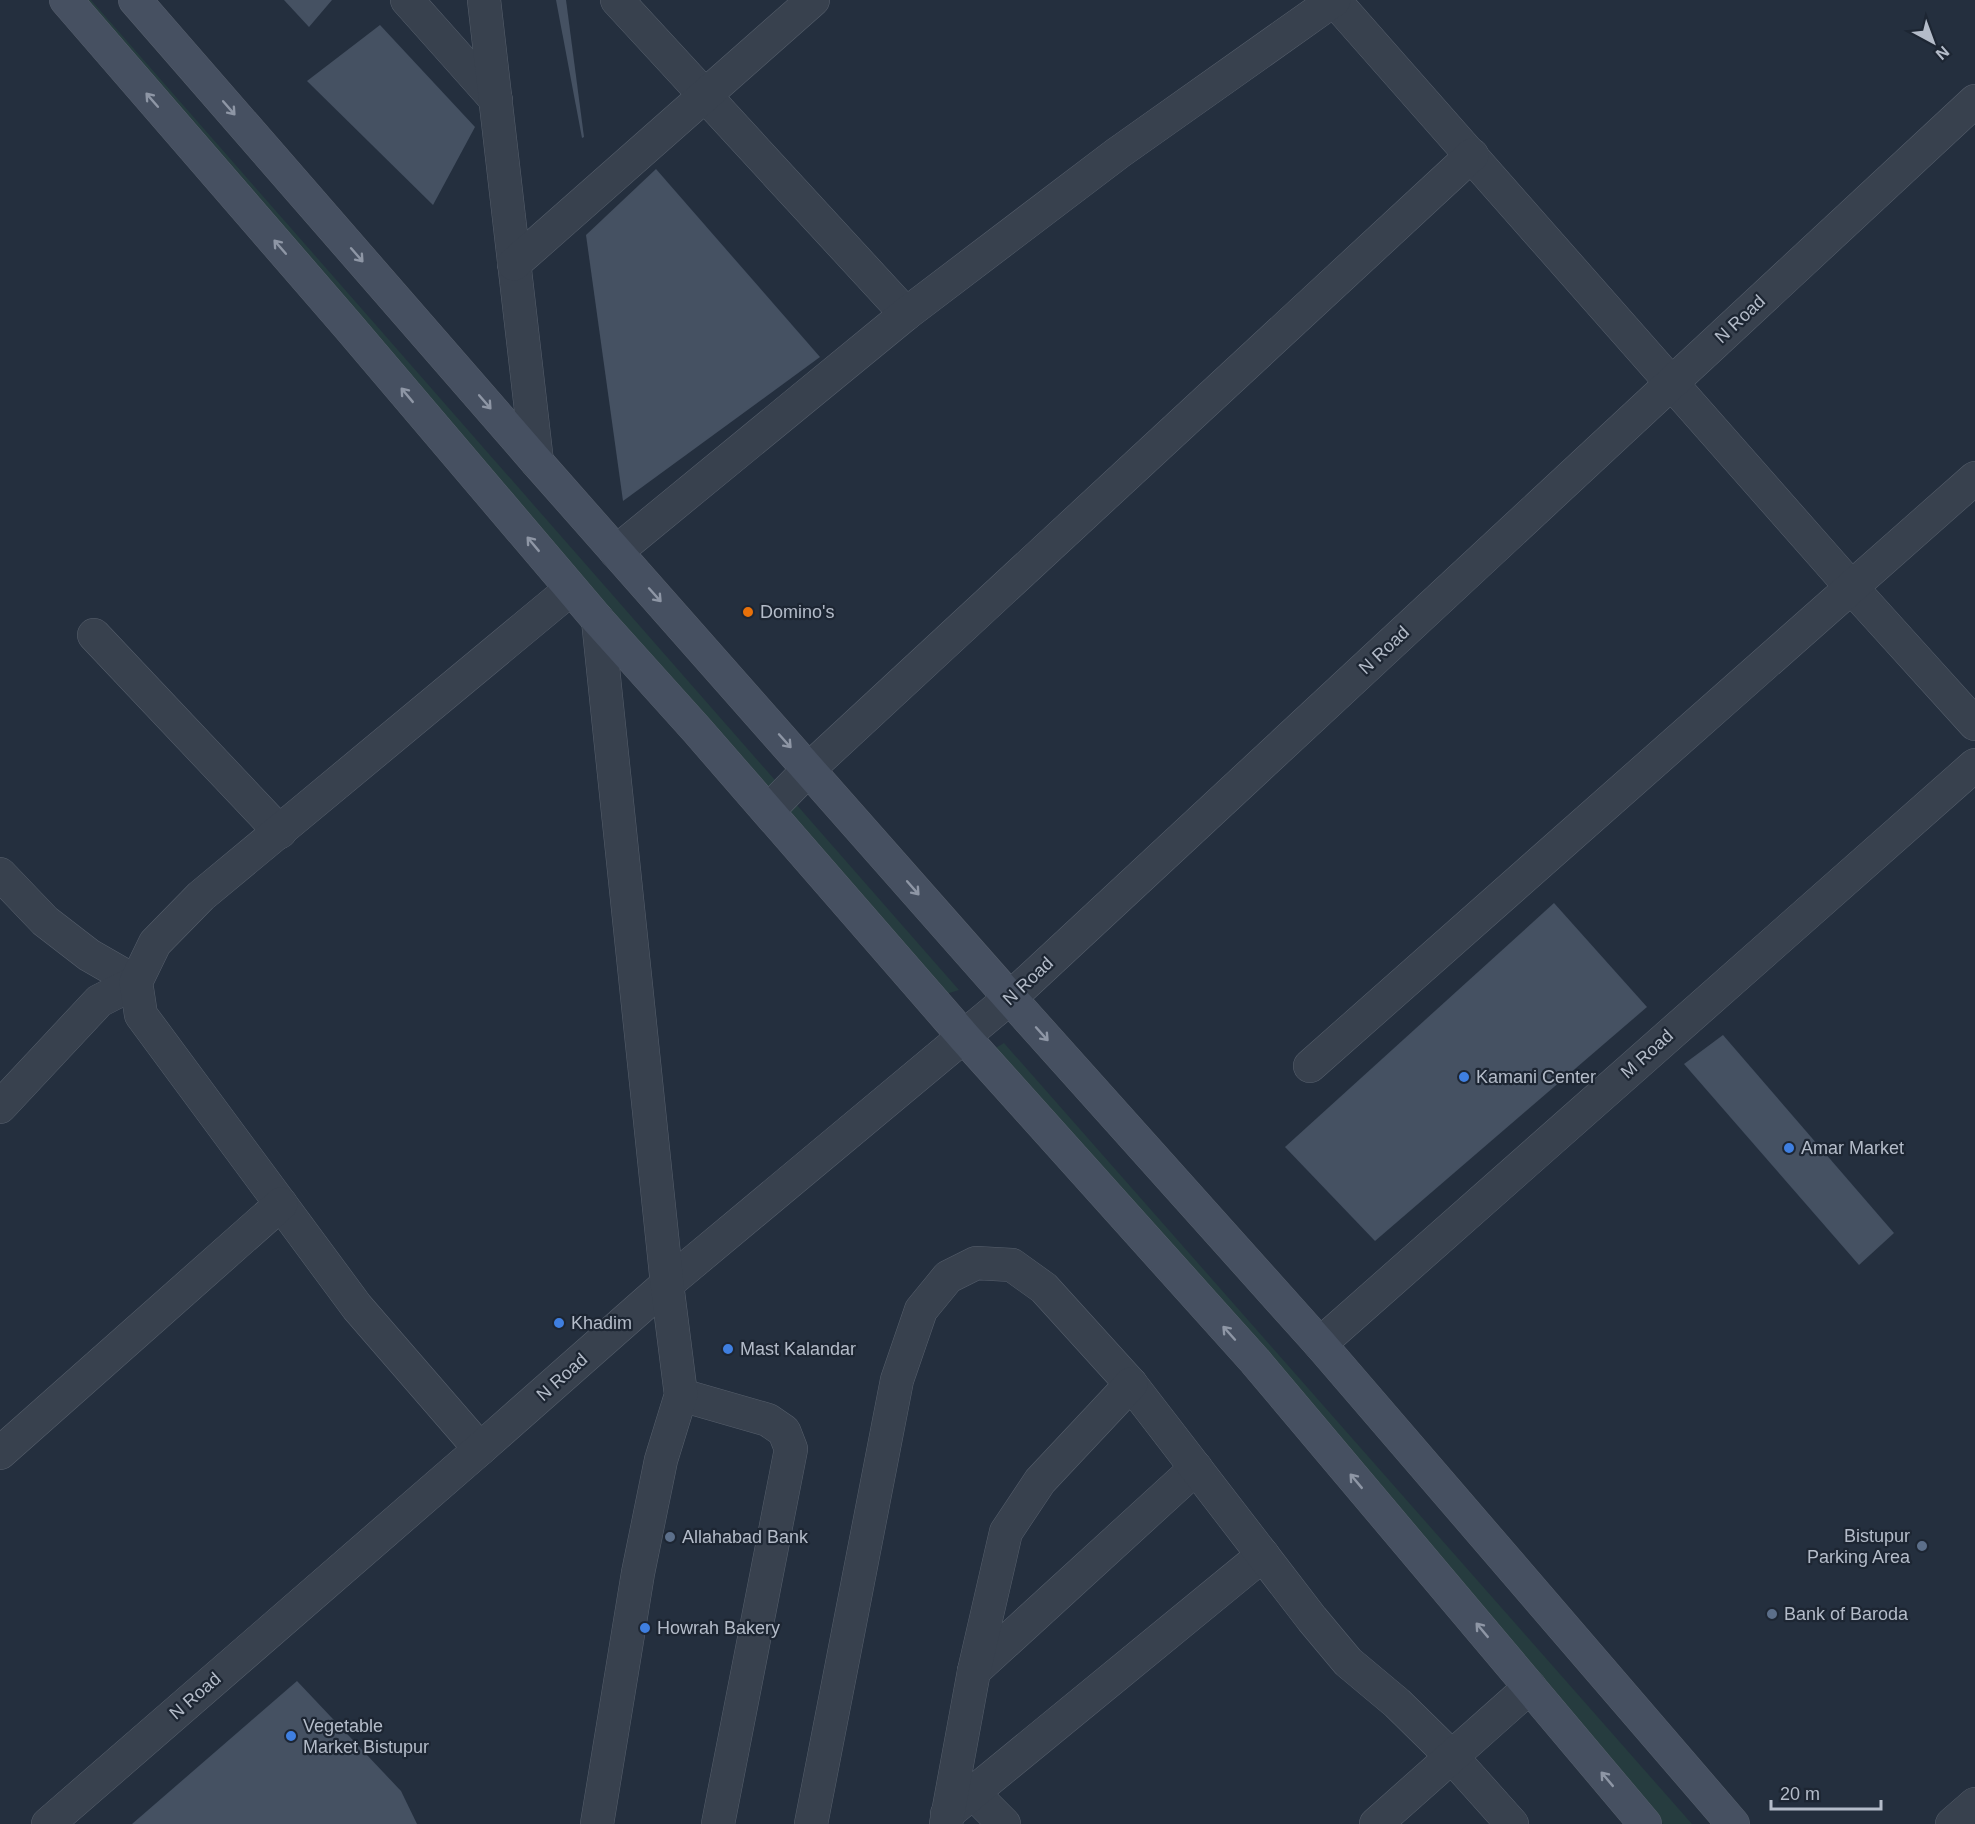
<svg xmlns="http://www.w3.org/2000/svg" width="1975" height="1824" viewBox="0 0 1975 1824" font-family="Helvetica,sans-serif">
  <style>
    .green { fill: #263c3f }
    .building { fill: #455162 }
    .lines { fill: none; stroke-linecap: round; stroke-linejoin: round }
    .street-casing { stroke: #565f6c; stroke-width: 34 }
    .secondary-casing { stroke: #565f6c; stroke-width: 34 }
    .street { stroke: #38414e; stroke-width: 33 }
    .secondary { stroke: #465061; stroke-width: 33 }
    .oneway { stroke: #8e96a5 }
    .food-dot { fill: #e8710a; stroke: #1d2633; stroke-width: 2 }
    .shop-dot { fill: #3f7fe0; stroke: #1d2633; stroke-width: 2 }
    .service-dot { fill: #5c6f8a; stroke: #1d2633; stroke-width: 2 }
    .labels { text-anchor: middle; stroke-width: 4.5; stroke-linejoin: round; paint-order: stroke }
    .street-label { font-size: 18px; fill: #b4bcc9; stroke: #1d2633 }
    .poi-label { font-size: 18px; fill: #b4bcc9; stroke: #1d2633; text-anchor: start }
  </style>
  <rect width="100%" height="100%" fill="#242f3e"/>
  <!-- green -->
  <g class="green">
    <path d="M54,0H91L959,990L943,995Z"/>
    <path d="M1004,1043L1692,1824H1663L989,1052Z"/>
  </g>
  <!-- building -->
  <g class="building">
    <path d="M284,0H332L309,27Z"/>
    <path d="M556,0H566L584,137L582,138Z"/>
    <path d="M380,25L475,127L433,205L307,81Z"/>
    <path d="M656,169L820,357L623,501L586,235Z"/>
    <path d="M1554,903L1647,1007L1375,1241L1285,1147Z"/>
    <path d="M1723,1035L1894,1233L1859,1265L1684,1064Z"/>
    <path d="M297,1681L401,1791L417,1824H132Z"/>
  </g>
  <g class="lines">
    <!-- street casing -->
    <g class="street-casing">
      <g id="street">
        <path d="M407,0L496,100"/>
        <path d="M484,0L537,462"/>
        <path d="M617,0L906,314"/>
        <path d="M1334,0L1852,588L1975,724"/>
        <path d="M514,264L813,0"/>
        <path d="M616,552L906,314L1118,153L1334,0"/>
        <path d="M94,635L280,832"/>
        <path d="M768,811L809,769L1472,155"/>
        <path d="M0,874L45,921L89,955L136,982"/>
        <path d="M1310,1066L1975,478"/>
        <path d="M0,1107L99,1001L136,982"/>
        <path d="M1320,1344L1975,765"/>
        <path d="M681,1395L768,1420L784,1431L791,1449L718,1824"/>
        <path d="M480,1449L357,1307L141,1015L136,982L155,943L201,896L571,589"/>
        <path d="M0,1453L281,1204"/>
        <path d="M974,1671L1196,1468"/>
        <path d="M973,1793L1004,1824"/>
        <path d="M947,1814L1263,1555"/>
        <path d="M48,1824L480,1449L667,1284L1010,998L1975,101"/>
        <path d="M597,1824L638,1573L661,1460L681,1395L667,1284L598,620"/>
        <path d="M811,1824L897,1380L921,1310L948,1277L976,1263L1012,1265L1044,1288L1131,1384L1312,1619L1348,1662L1397,1703L1452,1757L1512,1824"/>
        <path d="M946,1824L974,1671L1006,1532L1040,1481L1131,1384"/>
        <path d="M1376,1824L1530,1687"/>
        <path d="M1952,1824L1975,1804"/>
      </g>
    </g>
    <!-- secondary casing -->
    <g class="secondary-casing">
      <g id="secondary">
        <path d="M66,0L349,327L598,620L697,730L965,1038L1255,1361L1645,1824"/>
        <path d="M135,0L537,462L1010,998L1320,1344L1733,1824"/>
      </g>
    </g>
    <!-- street -->
    <use href="#street" class="street"/>
    <!-- secondary -->
    <use href="#secondary" class="secondary"/>
  </g>
  <!-- one-way arrows -->
  <defs><path id="oneway-shaft" d="M-6 0H5M1.5-3L5.5 0L1.5 3" fill="none" stroke-width="1.6" stroke-linecap="round" stroke-linejoin="round" transform="scale(1.5)"/></defs>
  <g class="oneway">
    <use href="#oneway-shaft" transform="translate(152 100) rotate(-131)"/>
    <use href="#oneway-shaft" transform="translate(229 108) rotate(49)"/>
    <use href="#oneway-shaft" transform="translate(280 247) rotate(-131)"/>
    <use href="#oneway-shaft" transform="translate(357 255) rotate(49)"/>
    <use href="#oneway-shaft" transform="translate(407 395) rotate(-130)"/>
    <use href="#oneway-shaft" transform="translate(485 402) rotate(49)"/>
    <use href="#oneway-shaft" transform="translate(533 544) rotate(-130)"/>
    <use href="#oneway-shaft" transform="translate(655 595) rotate(48)"/>
    <use href="#oneway-shaft" transform="translate(785 741) rotate(48)"/>
    <use href="#oneway-shaft" transform="translate(913 888) rotate(49)"/>
    <use href="#oneway-shaft" transform="translate(1042 1034) rotate(48)"/>
    <use href="#oneway-shaft" transform="translate(1229 1333) rotate(-132)"/>
    <use href="#oneway-shaft" transform="translate(1356 1481) rotate(-130)"/>
    <use href="#oneway-shaft" transform="translate(1482 1630) rotate(-130)"/>
    <use href="#oneway-shaft" transform="translate(1607 1779) rotate(-130)"/>
  </g>
  <!-- markers -->
  <circle class="food-dot" cx="748" cy="612" r="6"/>
  <g class="shop-dot">
    <circle cx="1464" cy="1077" r="6"/>
    <circle cx="1789" cy="1148" r="6"/>
    <circle cx="559" cy="1323" r="6"/>
    <circle cx="728" cy="1349" r="6"/>
    <circle cx="645" cy="1628" r="6"/>
    <circle cx="291" cy="1736" r="6"/>
  </g>
  <g class="service-dot">
    <circle cx="670" cy="1537" r="6"/>
    <circle cx="1922" cy="1546" r="6"/>
    <circle cx="1772" cy="1614" r="6"/>
  </g>
  <g class="labels">
    <!-- street labels -->
    <g class="street-label">
      <text transform="translate(1740 319) rotate(-43)" y="6">N Road</text>
      <text transform="translate(1384 650) rotate(-43)" y="6">N Road</text>
      <text transform="translate(1028 981) rotate(-43)" y="6">N Road</text>
      <text transform="translate(1647 1054) rotate(-42)" y="6">M Road</text>
      <text transform="translate(562 1377) rotate(-42)" y="6">N Road</text>
      <text transform="translate(195 1696) rotate(-41)" y="6">N Road</text>
    </g>
    <!-- poi labels -->
    <g class="poi-label">
      <text x="760" y="618">Domino's</text>
      <text x="1476" y="1083">Kamani Center</text>
      <text x="1801" y="1154">Amar Market</text>
      <text x="571" y="1329">Khadim</text>
      <text x="740" y="1355">Mast Kalandar</text>
      <text x="1910" y="1542" text-anchor="end">Bistupur<tspan x="1910" dy="21">Parking Area</tspan></text>
      <text x="682" y="1543">Allahabad Bank</text>
      <text x="1784" y="1620">Bank of Baroda</text>
      <text x="657" y="1634">Howrah Bakery</text>
      <text x="303" y="1732">Vegetable<tspan x="303" dy="21">Market Bistupur</tspan></text>
    </g>
  </g>
  <!-- north arrow -->
  <g transform="translate(1933 42) rotate(139)" stroke="#1d2633" stroke-width="4.5" paint-order="stroke">
  <path d="M0-4.5L10 22L0 15L-10 22Z" fill="#b4bcc9"/>
  <text y="-9" font-size="16" font-weight="bold" text-anchor="middle" fill="#b4bcc9">N</text>
  </g>
  <!-- scale -->
  <path d="M1771 1800v9h110v-9" fill="none" stroke="#b4bcc9" stroke-width="3"/>
  <text x="1780" y="1800" font-size="18" fill="#b4bcc9" stroke="#1d2633" stroke-width="4.5" paint-order="stroke">20 m</text>
</svg>
